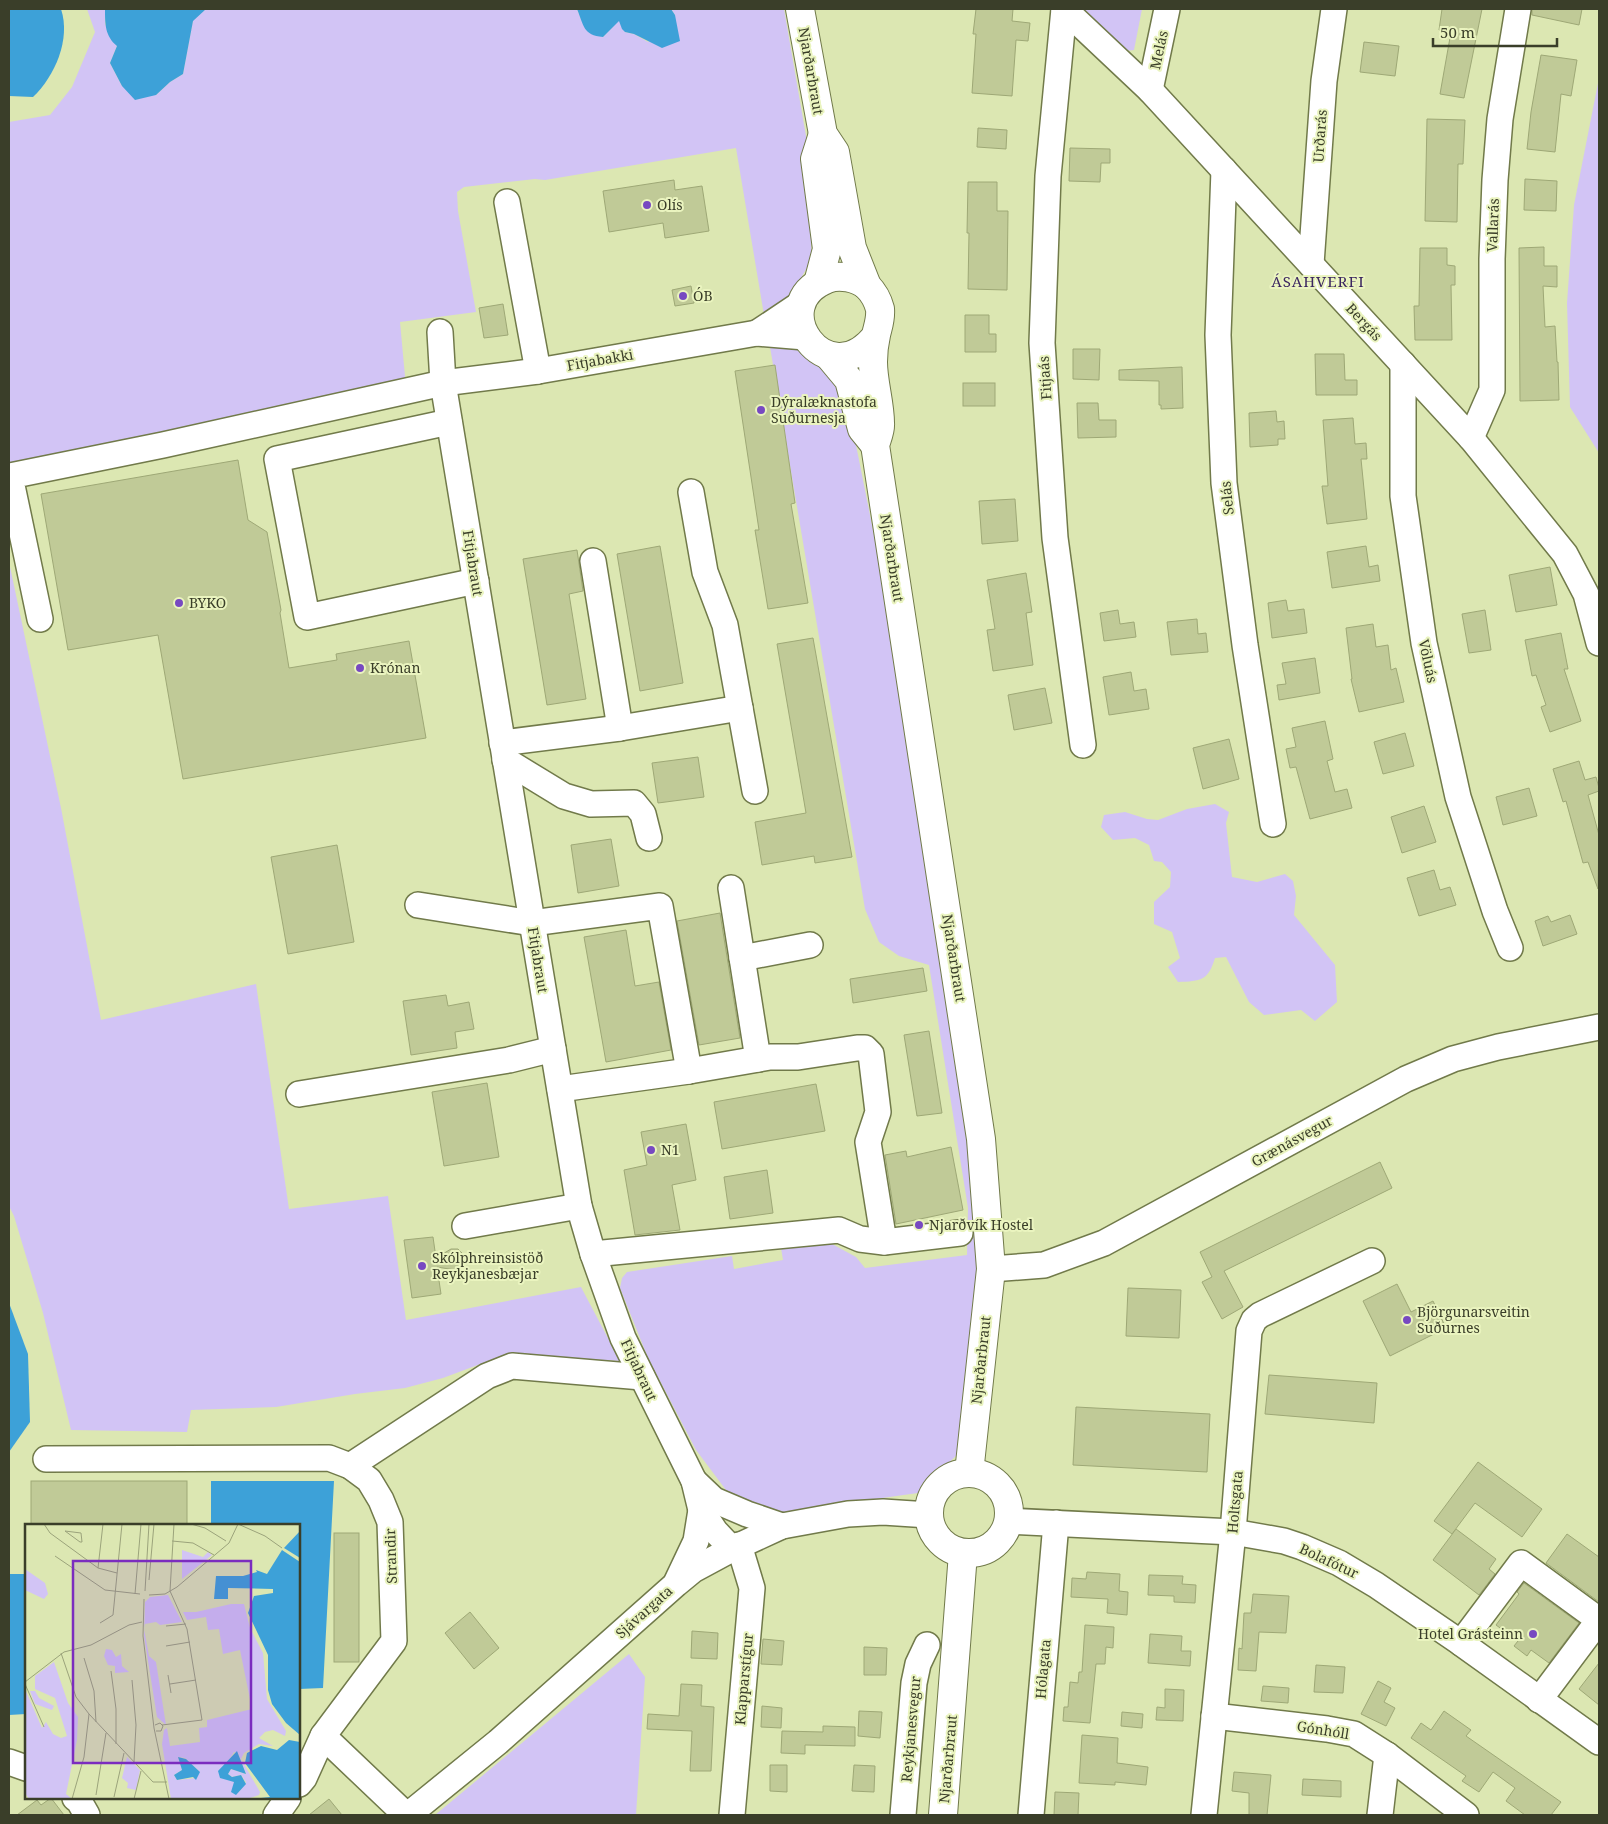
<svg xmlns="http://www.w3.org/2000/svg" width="1608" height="1824" viewBox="0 0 1608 1824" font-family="'Noto Serif',serif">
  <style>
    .green { fill: #d2c4f5 }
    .water { fill: #3da1d8 }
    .building { fill: #c0ca97; stroke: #9ea876 }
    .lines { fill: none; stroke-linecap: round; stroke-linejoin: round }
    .minor-casing { stroke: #717a4a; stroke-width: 28 }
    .major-casing { stroke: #717a4a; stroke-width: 30 }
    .minor { stroke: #fff; stroke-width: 25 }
    .major { stroke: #fff; stroke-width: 28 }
    .poi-dot { fill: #7749c1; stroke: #eaf4bf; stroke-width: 2 }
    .labels { text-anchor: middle; stroke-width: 4; stroke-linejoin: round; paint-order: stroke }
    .street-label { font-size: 14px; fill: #3a3e29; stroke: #eaf4bf }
    .poi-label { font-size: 14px; fill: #3a3e29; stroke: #eaf4bf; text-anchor: start }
    .neighbourhood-label { font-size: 15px; letter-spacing: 1px; fill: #3b2660; stroke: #eaf4bf }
    .inset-road { fill: none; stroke: #9ba37b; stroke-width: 1 }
    .view { fill: #7b2cbf; fill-opacity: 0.15; stroke: #7b2cbf; stroke-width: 2.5 }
    .inset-edge { fill: none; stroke: #3a3e29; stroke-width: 2.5 }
  </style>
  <rect width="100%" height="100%" fill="#dce7b2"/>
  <!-- green -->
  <g class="green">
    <path d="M87,9H105V24L117,46L110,63L122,86L156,95L170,82L183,74L193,20L206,9H577L581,19L603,37L619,20L625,32L634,34L648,42L675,15L671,9H784L811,165L809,204L812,259L790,297L764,315L736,148L545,180L535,179L464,187L457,192L458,211L476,312L400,322L406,387L9,471V122L50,115L72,87L95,32Z"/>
    <path d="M1080,9H1142L1134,50L1124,51Z"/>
    <path d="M1599,78V453L1570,407L1567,303L1574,205Z"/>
    <path d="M769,341L808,352L832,375L850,415L899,660L974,1141L983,1263L965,1447L918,1493L818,1507L784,1515L755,1510L726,1490L696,1450L648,1358L620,1288L622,1278L627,1272L732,1256L734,1269L783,1260L781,1248L823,1239L856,1257L865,1268L967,1255L968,1208L929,965L899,956L879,942L865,909Z"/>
    <path d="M9,562L61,808L101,1020L256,984L289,1209L388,1196L406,1320L581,1287L620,1361L535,1356L499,1357L443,1378L405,1388L355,1394L276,1407L191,1410L187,1432L71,1430L43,1313L14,1216L9,1206Z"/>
    <path d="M1215,804L1229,812L1226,823L1232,877L1257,882L1285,874L1293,881L1296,896L1294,915L1335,965L1337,1002L1315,1021L1301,1010L1264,1015L1249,1002L1226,957L1215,958C1208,981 1201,981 1178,982L1168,967L1180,958L1172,932L1154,924V902L1170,887L1171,872L1162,862L1154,861L1149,845L1135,838L1113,840L1101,827L1104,815L1125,812L1147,819L1158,820L1187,809Z"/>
    <path d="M629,1654L645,1677L636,1815H435Z"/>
  </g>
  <!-- water -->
  <g class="water">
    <path d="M9,9H61C71,39 55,76 33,97L9,96Z"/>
    <path d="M105,9H206L193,21L183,74L170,82L156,95L135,100L122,86L110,63L117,46C105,36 105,24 105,9Z"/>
    <path d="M577,9H671L675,15L680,41L662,48L634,34L625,32L622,29L619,21L603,37C583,35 584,26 577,9Z"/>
    <path d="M9,1303L28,1354L30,1422L9,1452Z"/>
    <path d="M211,1481H334L323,1688L299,1689V1525H211Z"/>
    <path d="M9,1574H26V1714L9,1715Z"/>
  </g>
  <!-- building -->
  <g class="building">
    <path d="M976,9H1013L1012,21L1030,23L1028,41L1016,40L1012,96L972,93L976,34H973Z"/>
    <path d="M1442,9H1482L1464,98L1440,94L1451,32L1439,30Z"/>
    <path d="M1532,9H1582L1579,25L1532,15Z"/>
    <path d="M1364,42L1399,46L1395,76L1360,72Z"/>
    <path d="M1541,55L1577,60L1571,96L1561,94L1555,152L1527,149L1531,112Z"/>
    <path d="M1427,119L1465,120L1463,164H1458L1457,222L1425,221Z"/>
    <path d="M978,128L1007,130L1006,149L977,147Z"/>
    <path d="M1070,148L1110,149V163H1101L1100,182L1069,181Z"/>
    <path d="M1525,179L1557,181L1556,211L1524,210Z"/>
    <path d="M674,180L675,190L702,186L709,231L665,238L663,223L609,232L603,191Z"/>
    <path d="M968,182H997V211H1008L1007,290L968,289L969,233H967Z"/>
    <path d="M1544,247V266H1557V287L1543,286L1545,327L1555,326L1557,362H1558L1559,400L1520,401L1519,248Z"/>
    <path d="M1420,248H1447V265L1455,266V285H1451L1452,340H1415L1414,306H1419Z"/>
    <path d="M691,286L694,303L675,306L672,290Z"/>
    <path d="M503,304L508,335L484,338L479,308Z"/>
    <path d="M965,315H989V334H996V352H965Z"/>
    <path d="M1073,349H1100L1099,380L1073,379Z"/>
    <path d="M1315,354H1344L1345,380H1357V395H1316Z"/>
    <path d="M775,365L795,503L791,504L808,603L768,609L755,530H759L735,371Z"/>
    <path d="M1182,367L1183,408L1161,409V405H1159V381L1119,380V370Z"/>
    <rect x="963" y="383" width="32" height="23"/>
    <path d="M1077,403H1098L1099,420H1116V437L1078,438Z"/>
    <path d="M1276,411L1277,422L1284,421L1285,439H1278V445L1250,447L1249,413Z"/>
    <path d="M1353,418L1355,444L1366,443L1367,459H1361L1367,519L1327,524L1322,486H1328L1323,420Z"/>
    <path d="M238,460L248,520L267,532L281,610L280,613L289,668L337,660L336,654L409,641L426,738L183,779L158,635L68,650L41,494Z"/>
    <path d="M1015,499L1018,541L982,544L979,501Z"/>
    <path d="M660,546L683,683L640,691L617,554Z"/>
    <path d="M1366,546L1369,567L1378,565L1380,581L1332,588L1327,552Z"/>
    <path d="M577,550L583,591L569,594L586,699L547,705L523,559Z"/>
    <path d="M1550,567L1557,605L1516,612L1509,575Z"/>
    <path d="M1026,573L1032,612L1026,613L1033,665L993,671L987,630L995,629L987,580Z"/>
    <path d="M1286,600L1288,611L1304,609L1307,633L1272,638L1268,603Z"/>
    <path d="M1118,610L1120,624L1134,622L1136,637L1104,641L1100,613Z"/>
    <path d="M1485,610L1491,650L1469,653L1462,614Z"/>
    <path d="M1197,619L1198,634L1206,633L1208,652L1171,655L1167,622Z"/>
    <path d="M1373,624L1376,647L1388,645L1391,670L1396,668L1404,702L1359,712L1351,679H1352L1346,628Z"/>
    <path d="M1561,633L1568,669H1564L1581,721L1550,732L1541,707L1546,705L1536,675L1532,676L1525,640Z"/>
    <path d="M813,638L852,857L815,863L814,856L762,865L755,822L806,813L777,644Z"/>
    <path d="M1315,658L1320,693L1279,700L1277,685L1286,684L1282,663Z"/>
    <path d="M1131,672L1134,691L1146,689L1149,709L1109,715L1103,677Z"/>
    <path d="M1045,688L1052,723L1014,730L1008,695Z"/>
    <path d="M1325,721L1333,759L1327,761L1335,792L1347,789L1352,808L1310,819L1296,767L1290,768L1286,749L1296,747L1292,728Z"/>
    <path d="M1405,733L1414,766L1383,774L1374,742Z"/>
    <path d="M1229,739L1239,779L1203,789L1193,748Z"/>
    <path d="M698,757L704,797L658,803L652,763Z"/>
    <path d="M1579,761L1585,780L1596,777L1599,788V791L1588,795L1599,835L1598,889L1588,862L1583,863L1566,801L1563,802L1553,769Z"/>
    <path d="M1529,788L1537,816L1503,825L1496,797Z"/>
    <path d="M1424,806L1436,842L1402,853L1391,817Z"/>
    <path d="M611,839L619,886L578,893L571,845Z"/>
    <path d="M337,845L354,942L288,954L271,857Z"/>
    <path d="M1434,870L1440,890L1450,887L1456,905L1419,916L1407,878Z"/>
    <path d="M720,913L740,1038L699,1045L677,921Z"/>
    <path d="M1570,915L1577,934L1543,946L1535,921L1548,916L1551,922Z"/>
    <path d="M626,930L635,986L659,982L671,1050L606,1062L584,937Z"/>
    <path d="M923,968L927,991L853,1003L850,979Z"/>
    <path d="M446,995L448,1006L469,1002L474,1029L455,1032L457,1048L411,1055L403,1001Z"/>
    <path d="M929,1031L942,1113L917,1116L904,1035Z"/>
    <path d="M487,1083L499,1157L444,1166L432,1092Z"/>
    <path d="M816,1084L825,1131L722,1149L714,1102Z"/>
    <path d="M686,1124L696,1180L672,1185L680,1230L635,1235L624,1170L647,1165L641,1132Z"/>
    <path d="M951,1147L963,1210L896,1224L885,1155L906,1151L907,1157Z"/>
    <path d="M1380,1162L1392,1188L1224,1271L1243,1307L1222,1319L1202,1282L1212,1277L1200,1252Z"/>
    <path d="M767,1170L773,1213L730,1219L724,1177Z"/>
    <path d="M433,1237L436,1258L451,1249H458L464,1255V1264L462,1267L455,1270L437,1267L441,1294L412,1298L404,1240Z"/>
    <path d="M1397,1284L1411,1312L1433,1301L1446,1328L1390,1356L1363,1301Z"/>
    <path d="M1128,1288L1181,1290L1179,1338L1126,1336Z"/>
    <path d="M1269,1375L1377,1383L1374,1423L1265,1414Z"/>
    <path d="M1076,1407L1210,1414L1207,1472L1073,1465Z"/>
    <path d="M1478,1462L1542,1509L1522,1537L1475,1503L1452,1534L1434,1521Z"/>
    <rect x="31" y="1481" width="156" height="44"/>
    <path d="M1456,1529L1496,1559L1489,1569L1495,1574L1479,1595L1433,1560Z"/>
    <rect x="334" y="1533" width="25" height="129"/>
    <path d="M1567,1534L1599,1557V1602L1546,1563Z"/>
    <path d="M1087,1572L1120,1574L1119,1591L1128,1592L1127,1615L1107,1613L1108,1599L1071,1597L1072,1578L1086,1579Z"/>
    <path d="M1149,1575L1183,1576L1182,1584L1196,1585L1195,1603L1174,1602V1596L1148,1595Z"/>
    <path d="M1524,1583L1579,1623L1549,1663L1531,1650L1527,1656L1514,1646L1518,1641L1496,1625L1519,1594L1517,1592Z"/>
    <path d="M1253,1594L1289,1596L1286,1633L1259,1632L1256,1671L1238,1670L1239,1648L1242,1649L1244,1613H1251Z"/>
    <path d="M470,1612L499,1648L474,1669L445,1633Z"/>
    <path d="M1085,1625L1114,1627L1113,1648L1106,1647L1105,1664H1096L1090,1723L1063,1721L1064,1707H1068L1070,1682L1078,1683L1079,1672H1082Z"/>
    <path d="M692,1631L718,1633L717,1659L691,1658Z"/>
    <path d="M1150,1634L1182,1636L1181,1651H1191L1190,1666L1148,1663Z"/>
    <path d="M763,1639L784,1641L782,1665L761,1664Z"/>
    <path d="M864,1647L887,1648L886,1675H864Z"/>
    <path d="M1599,1663V1705L1579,1689Z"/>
    <path d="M1316,1665L1345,1667L1343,1693L1314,1692Z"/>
    <path d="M1378,1681L1391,1688L1384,1702L1395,1708L1386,1726L1361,1714Z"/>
    <path d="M681,1684L702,1685L701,1706L714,1707L711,1771H690L692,1731L647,1729L648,1714L679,1716Z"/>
    <path d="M1263,1686L1289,1688L1288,1703L1261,1701Z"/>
    <path d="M1165,1689L1184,1690L1183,1721L1156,1720L1157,1707L1165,1708Z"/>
    <path d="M762,1706L782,1708L781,1728L761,1727Z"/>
    <path d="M859,1711L882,1712L880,1738L858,1736Z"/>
    <path d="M1444,1711L1471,1730L1466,1736L1561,1802L1551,1815H1525L1506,1801L1515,1788L1493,1772L1479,1792L1462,1781L1466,1776L1411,1738L1421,1723L1431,1730Z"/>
    <path d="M1122,1712L1143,1714L1142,1728L1121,1726Z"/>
    <path d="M823,1726L855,1727V1746L805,1745V1754L781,1753L782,1731L823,1732Z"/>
    <path d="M1082,1735L1118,1738L1117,1763L1148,1767L1146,1785L1115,1782V1785L1079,1783Z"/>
    <path d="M770,1765H787V1792L770,1791Z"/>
    <path d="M854,1765L875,1766L874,1792L852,1791Z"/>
    <path d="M1234,1772L1271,1775L1267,1815H1249V1793L1232,1791Z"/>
    <path d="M1303,1779L1341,1781V1797L1302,1795Z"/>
    <path d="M1055,1792L1079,1793L1078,1815H1054Z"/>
    <path d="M51,1798L64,1815H17L37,1800L41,1805Z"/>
    <path d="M329,1799L342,1815H309Z"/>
  </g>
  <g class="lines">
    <!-- minor casing -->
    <g class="minor-casing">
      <g id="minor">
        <path d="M1064,9L1150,90L1471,438L1565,554L1586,594L1599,643"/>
        <path d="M1064,9L1048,176L1042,343L1055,538L1083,745"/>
        <path d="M1150,90L1167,9"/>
        <path d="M1224,170L1218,335L1224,483L1245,645L1273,824"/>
        <path d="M507,202L538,371"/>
        <path d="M1311,264L1324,81L1334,9"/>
        <path d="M440,332L443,383L579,1206L593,1254L623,1338L694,1481L701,1510L715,1531L732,1549"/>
        <path d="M757,333L802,303"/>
        <path d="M1403,364V496L1424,643L1458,797L1495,911L1510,948"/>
        <path d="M449,422L277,459L307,617L476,581"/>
        <path d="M1471,438L1492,390V259L1495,180L1500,119L1518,9"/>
        <path d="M691,492L705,572L725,625L755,791"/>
        <path d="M593,561L620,728"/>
        <path d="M40,619L10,476L163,445L443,383L538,371L757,333L805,337"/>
        <path d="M502,743L620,728L740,708"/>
        <path d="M505,760L564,796L591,804L634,803L643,814L649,838"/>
        <path d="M731,888L758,1059"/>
        <path d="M418,905L532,923L660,906L689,1071"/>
        <path d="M742,958L810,945"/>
        <path d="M560,1089L689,1071L770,1057H798L857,1048H865L871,1054L878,1112L868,1142L884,1242"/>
        <path d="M299,1094L509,1060L553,1049"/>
        <path d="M465,1226L579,1206"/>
        <path d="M593,1254L839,1230L860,1239L884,1242L960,1233"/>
        <path d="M991,1269L1044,1265L1104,1243L1406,1079L1453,1059L1498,1047L1599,1027"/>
        <path d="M46,1459L329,1458L350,1466L369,1480L381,1500L390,1522L394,1641L323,1736L406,1815"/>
        <path d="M350,1466L487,1376L512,1366L642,1377"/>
        <path d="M694,1481L714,1500L747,1514L782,1526"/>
        <path d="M1008,1521L1233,1532L1284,1541L1302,1547L1339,1563L1376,1585L1461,1643L1599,1742"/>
        <path d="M677,1581L696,1541L701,1510"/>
        <path d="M1461,1643L1521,1563L1599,1620L1539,1700"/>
        <path d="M1214,1716L1327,1729L1354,1734L1387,1755L1466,1815"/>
        <path d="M9,1762L26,1768"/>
        <path d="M299,1784L304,1778L323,1736"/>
        <path d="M75,1798L79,1801L87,1815"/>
        <path d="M276,1815L288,1798"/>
        <path d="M408,1815L498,1742L676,1584L693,1570L732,1549L782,1526L848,1514L883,1512L929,1515"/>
        <path d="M732,1815L752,1588L739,1545"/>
        <path d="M903,1815L914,1683L918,1664L927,1645"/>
        <path d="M1031,1815L1056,1523"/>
        <path d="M1204,1815L1233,1532L1249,1331L1254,1320L1260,1315L1372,1261"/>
        <path d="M1380,1815L1387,1755"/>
      </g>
    </g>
    <!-- major casing -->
    <g class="major-casing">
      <g id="major">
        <path d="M800,9L823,134L835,152L852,248L867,286"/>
        <path d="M818,283L827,249L815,159L823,134"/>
        <path d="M876,336C827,398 762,305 827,279C840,274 857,278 867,286C873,292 878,301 880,309C881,319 878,326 876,335C874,344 873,354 873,362C873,382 880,403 880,423C881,430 877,438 875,445L981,1139L991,1269L969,1473"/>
        <path d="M829,356L849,380L862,429L875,445"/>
        <circle cx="969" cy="1513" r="40"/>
        <path d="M943,1815L963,1553"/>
      </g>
    </g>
    <!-- minor -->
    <use href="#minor" class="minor"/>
    <!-- major -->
    <use href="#major" class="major"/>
  </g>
  <!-- markers -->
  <g class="poi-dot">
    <circle cx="647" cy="205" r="5"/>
    <circle cx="683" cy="296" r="5"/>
    <circle cx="761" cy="410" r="5"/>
    <circle cx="179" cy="603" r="5"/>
    <circle cx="360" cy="668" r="5"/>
    <circle cx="651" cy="1150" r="5"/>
    <circle cx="919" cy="1225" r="5"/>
    <circle cx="422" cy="1266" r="5"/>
    <circle cx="1407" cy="1320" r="5"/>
    <circle cx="1533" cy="1634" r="5"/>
  </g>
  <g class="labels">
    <!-- street labels -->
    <g class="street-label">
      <text transform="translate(1159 50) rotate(-78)" y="5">Melás</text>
      <text transform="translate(811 71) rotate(80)" y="5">Njarðarbraut</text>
      <text transform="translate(1320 136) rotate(-86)" y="5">Urðarás</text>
      <text transform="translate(1493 225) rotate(-88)" y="5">Vallarás</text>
      <text transform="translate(1364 322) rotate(47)" y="5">Bergás</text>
      <text transform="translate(600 360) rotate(-10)" y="5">Fitjabakki</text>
      <text transform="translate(1045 378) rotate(-94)" y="5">Fitjaás</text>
      <text transform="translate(1227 498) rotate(-96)" y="5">Selás</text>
      <text transform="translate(892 558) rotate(81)" y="5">Njarðarbraut</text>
      <text transform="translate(473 563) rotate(81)" y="5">Fitjabraut</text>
      <text transform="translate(1428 661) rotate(78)" y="5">Völuás</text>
      <text transform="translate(954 958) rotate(81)" y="5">Njarðarbraut</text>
      <text transform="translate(538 960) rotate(81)" y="5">Fitjabraut</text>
      <text transform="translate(1292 1141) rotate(-29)" y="5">Grænásvegur</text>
      <text transform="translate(981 1360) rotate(-84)" y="5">Njarðarbraut</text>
      <text transform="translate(639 1370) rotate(65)" y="5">Fitjabraut</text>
      <text transform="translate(1235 1502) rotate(-85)" y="5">Holtsgata</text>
      <text transform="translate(391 1556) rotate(-92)" y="5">Strandir</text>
      <text transform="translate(1329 1561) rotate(25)" y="5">Bolafótur</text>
      <text transform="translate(644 1612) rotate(-42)" y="5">Sjávargata</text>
      <text transform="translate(1043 1669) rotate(-85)" y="5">Hólagata</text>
      <text transform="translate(744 1679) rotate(-85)" y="5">Klapparstígur</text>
      <text transform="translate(911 1729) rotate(-85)" y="5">Reykjanesvegur</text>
      <text transform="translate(1323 1730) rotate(9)" y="5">Gónhóll</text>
      <text transform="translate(948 1759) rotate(-85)" y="5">Njarðarbraut</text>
    </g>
    <!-- poi labels -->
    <g class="poi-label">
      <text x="657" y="210">Olís</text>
      <text x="693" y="301">ÓB</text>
      <text x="771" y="407">Dýralæknastofa<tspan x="771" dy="16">Suðurnesja</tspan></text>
      <text x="189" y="608">BYKO</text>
      <text x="370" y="673">Krónan</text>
      <text x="661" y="1155">N1</text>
      <text x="929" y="1230">Njarðvík Hostel</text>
      <text x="432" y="1263">Skólphreinsistöð<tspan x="432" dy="16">Reykjanesbæjar</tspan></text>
      <text x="1417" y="1317">Björgunarsveitin<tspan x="1417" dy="16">Suðurnes</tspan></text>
      <text x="1523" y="1639" text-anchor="end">Hotel Grásteinn</text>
    </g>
    <!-- neighbourhood labels -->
    <g class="neighbourhood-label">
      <text x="1318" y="287">ÁSAHVERFI</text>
    </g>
  </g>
  <!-- overview -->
  <g transform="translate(25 1524)">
    <rect width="275" height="275" fill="#dce7b2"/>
    <path d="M157,26L178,33L183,28L187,31L157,55ZM0,45L20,59L23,70L19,75L0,66ZM143,71L157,98L135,101L131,98L120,100L119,105L124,132L131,138L141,201L132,193L119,112L120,78L125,73ZM206,80H219L225,104L238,129L242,175L261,207L260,212L248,206L240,208L234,214L248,222L234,220L219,229L216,235L235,268L234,271L222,275H146L137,220L139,206L142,204L145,222L175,218L174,204L182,203V196L227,185L215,126L198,130L194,105L183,106L181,93L162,96L158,88H171ZM209,228L213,229L221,250L206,245L203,250L207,253L216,251L221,258L214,268L208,256L196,254L195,250ZM153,233L160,234L174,247L171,254L152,256L149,251L157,246ZM81,125L87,126L91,133L96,130L97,142L104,148L90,149V142L83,141L79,132ZM29,138L43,179L53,193L52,216L41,270L47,275H4L0,269V165L17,204L21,198L28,210L36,214L42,212L30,174L10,165V152ZM5,167H10L14,174L29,182L27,186L10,180ZM102,233L115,246L111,266L102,264L103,259L97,254Z" fill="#d2c4f5" fill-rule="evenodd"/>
    <path d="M275,7V34L259,24ZM257,26L275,38V211L261,199L247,180L243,166V131L223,89L229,72L248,69V65L203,64V75H189L191,52H218L232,48L231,46L242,50ZM264,216L275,218V275H227L245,273L220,239L222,229L236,222L252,226ZM212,227L221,250L206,245L203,250L207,253L216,251L221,260L211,271L206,268L209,258L195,254L193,247ZM153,233L161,235L175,248L171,256L168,253L152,256L149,251L157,246Z" fill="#3da1d8"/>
    <path class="inset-road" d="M19,0L25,9L73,44L92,49M166,0L180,4L201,17M213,0L240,12L257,24M40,7L56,9L57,18H55ZM147,17L168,19L189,31M30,32L80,66L115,70M73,44L78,0M124,56L129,0M120,67L124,0M145,67L149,0M110,70L116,0M124,71L140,70L152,63L204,19L213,0M119,75L118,112L129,204L144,275M75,99L88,91L97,0M141,102L161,100M141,122L165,118M36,129L51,173L64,190L128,258H142M59,134L69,167L71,198M86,147L91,185V220M143,151L146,169M107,156L111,201L109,238M0,158L39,128L66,121L104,101L117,98M0,160L19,203M145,160L171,156M130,201L135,199L138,202L136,207H131M137,201L177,196L162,105L145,67M71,271L81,209M89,273L99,229M47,275L59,233L64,190M109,275L116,247"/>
    <path class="view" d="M48,37H226V239H48Z"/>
    <rect width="275" height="275" class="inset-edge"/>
  </g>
  <!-- border -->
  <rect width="1608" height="1824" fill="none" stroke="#3a3e29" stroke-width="20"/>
  <!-- scale -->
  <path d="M1433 38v8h124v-8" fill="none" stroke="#3a3e29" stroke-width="2.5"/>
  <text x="1440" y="38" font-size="15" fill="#3a3e29" stroke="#eaf4bf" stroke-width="4" paint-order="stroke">50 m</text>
</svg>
